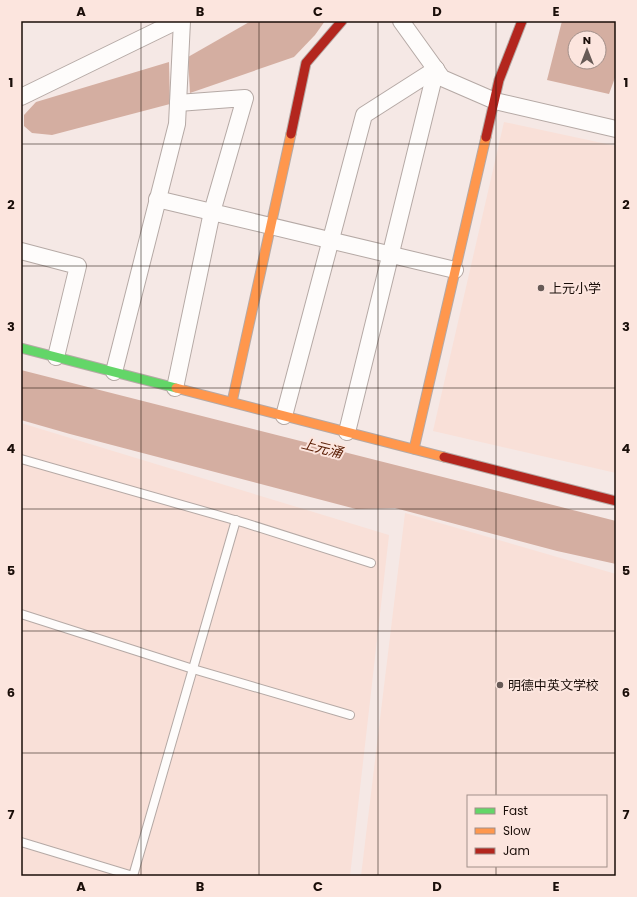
<svg xmlns="http://www.w3.org/2000/svg" width="637" height="897" viewBox="0 0 637 897" font-family="Poppins,'Noto Sans SC',sans-serif">
  <style>
    .built { fill: #f9e0d8; fill-rule: evenodd }
    .water { fill: #d4aea1; fill-rule: evenodd }
    .lines { fill: none; stroke-linecap: round; stroke-linejoin: round }
    .lane-casing { stroke: #b5a9a5; stroke-width: 10 }
    .street-casing { stroke: #b5a9a5; stroke-width: 18 }
    .fast-casing { stroke: #b5a9a5; stroke-width: 11 }
    .slow-casing { stroke: #b5a9a5; stroke-width: 11 }
    .jam-casing { stroke: #b5a9a5; stroke-width: 11 }
    .lane { stroke: #fefcfb; stroke-width: 8 }
    .street { stroke: #fefcfb; stroke-width: 16 }
    .fast { stroke: #63d668; stroke-width: 9 }
    .slow { stroke: #ff974d; stroke-width: 9 }
    .jam { stroke: #b3261e; stroke-width: 9 }
    .grid { fill: none; stroke: #1a0e09; stroke-width: 1; stroke-opacity: 0.55 }
    .poi-dot { fill: #675a56; stroke: #fce5de; stroke-width: 1.5 }
    .labels { text-anchor: middle; stroke-width: 4; stroke-linejoin: round; paint-order: stroke }
    .poi-label { font-size: 13px; fill: #1a0e09; stroke: #fce5de; text-anchor: start }
    .water-label { font-size: 14px; font-style: italic; fill: #5d2108; stroke: #fce5de }
    .neatline { fill: none; stroke: #1a0e09; stroke-width: 1.5 }
    .grid-label { font-size: 13px; text-anchor: middle; font-weight: bold; fill: #1a0e09 }
  </style>
  <rect width="100%" height="100%" fill="#f5e8e5"/>
  <!-- built -->
  <g class="built">
    <path d="M504,122L616,146V473L433,431Z"/>
    <path d="M21,423L389,535L350,876H21Z"/>
    <path d="M405,513L616,574V876H361ZM468,796H606V866H468Z"/>
  </g>
  <!-- water -->
  <g class="water">
    <path d="M251,21H325L315,35L294,57L190,93L188,57Z"/>
    <path d="M562,21H616V75L609,94L547,80ZM575,38H599V62H575Z"/>
    <path d="M169,62L170,104L52,135L32,133L24,126V115L36,102Z"/>
    <path d="M21,370L616,521V564L557,551L395,508L356,509L70,434L21,420Z"/>
  </g>
  <g class="lines">
    <!-- lane casing -->
    <g class="lane-casing">
      <g id="lane">
        <path d="M21,459L245,523L371,563"/>
        <path d="M21,614L193,669L350,715"/>
        <path d="M21,842L133,876L236,520"/>
      </g>
    </g>
    <!-- street casing -->
    <g class="street-casing">
      <g id="street">
        <path d="M401,21L442,78L495,101L616,129"/>
        <path d="M21,97L177,21"/>
        <path d="M157,199L455,270"/>
        <path d="M21,251L78,266L56,357"/>
        <path d="M114,372L177,124L182,21"/>
        <path d="M175,388L212,212L245,98L178,103"/>
        <path d="M284,416L364,115L436,69"/>
        <path d="M347,432L436,69"/>
      </g>
    </g>
    <!-- fast casing -->
    <g class="fast-casing">
      <path id="fast" d="M21,348L176,388"/>
    </g>
    <!-- slow casing -->
    <g class="slow-casing">
      <g id="slow">
        <path d="M176,388L444,457"/>
        <path d="M232,402L291,134"/>
        <path d="M414,449L486,137"/>
      </g>
    </g>
    <!-- jam casing -->
    <g class="jam-casing">
      <g id="jam">
        <path d="M291,134L306,63L342,21"/>
        <path d="M486,137L499,80L522,21"/>
        <path d="M444,457L616,501"/>
      </g>
    </g>
    <!-- lane -->
    <use href="#lane" class="lane"/>
    <!-- street -->
    <use href="#street" class="street"/>
    <!-- fast -->
    <use href="#fast" class="fast"/>
    <!-- slow -->
    <use href="#slow" class="slow"/>
    <!-- jam -->
    <use href="#jam" class="jam"/>
  </g>
  <!-- grid -->
  <path class="grid" d="M141,21V876M259,21V876M378,21V876M496,21V796M21,144H616M21,266H616M21,388H616M21,509H616M21,631H616M21,753H616M496,866V876"/>
  <!-- markers -->
  <g class="poi-dot">
    <circle cx="541" cy="288" r="4"/>
    <circle cx="500" cy="685" r="4"/>
  </g>
  <g class="labels">
    <!-- poi labels -->
    <g class="poi-label">
      <text x="549" y="293">上元小学</text>
      <text x="508" y="690">明德中英文学校</text>
    </g>
    <!-- water labels -->
    <g class="water-label">
      <text transform="translate(322 448) rotate(14)" y="5">上元涌</text>
    </g>
  </g>
  <!-- border -->
  <rect width="637" height="897" fill="none" stroke="#fce5de" stroke-width="44"/>
  <!-- legend -->
  <rect x="467" y="795" width="140" height="72" fill="#fce5de" stroke="#a28f89"/>
  <rect x="475" y="808" width="20" height="6" fill="#63d668" stroke="#a28f89"/>
  <text x="503" y="815" font-size="12" fill="#1a0e09">Fast</text>
  <rect x="475" y="828" width="20" height="6" fill="#ff974d" stroke="#a28f89"/>
  <text x="503" y="835" font-size="12" fill="#1a0e09">Slow</text>
  <rect x="475" y="848" width="20" height="6" fill="#b3261e" stroke="#a28f89"/>
  <text x="503" y="855" font-size="12" fill="#1a0e09">Jam</text>
  <!-- north arrow -->
  <g transform="translate(587 50)"><circle r="19" fill="#fce5de" stroke="#a28f89"/>
  <path d="M0-3L7 15L0 10L-7 15Z" fill="#675a56"/>
  <text y="-6" font-size="11" font-weight="bold" text-anchor="middle" fill="#1a0e09">N</text>
  </g>
  <rect x="22" y="22" width="593" height="853" class="neatline"/>
  <g class="grid-label">
    <text x="81" y="16">A</text>
    <text x="200" y="16">B</text>
    <text x="318" y="16">C</text>
    <text x="437" y="16">D</text>
    <text x="556" y="16">E</text>
    <text x="11" y="87">1</text>
    <text x="626" y="87">1</text>
    <text x="11" y="209">2</text>
    <text x="626" y="209">2</text>
    <text x="11" y="331">3</text>
    <text x="626" y="331">3</text>
    <text x="11" y="453">4</text>
    <text x="626" y="453">4</text>
    <text x="11" y="575">5</text>
    <text x="626" y="575">5</text>
    <text x="11" y="697">6</text>
    <text x="626" y="697">6</text>
    <text x="11" y="819">7</text>
    <text x="626" y="819">7</text>
    <text x="81" y="891">A</text>
    <text x="200" y="891">B</text>
    <text x="318" y="891">C</text>
    <text x="437" y="891">D</text>
    <text x="556" y="891">E</text>
  </g>
</svg>
